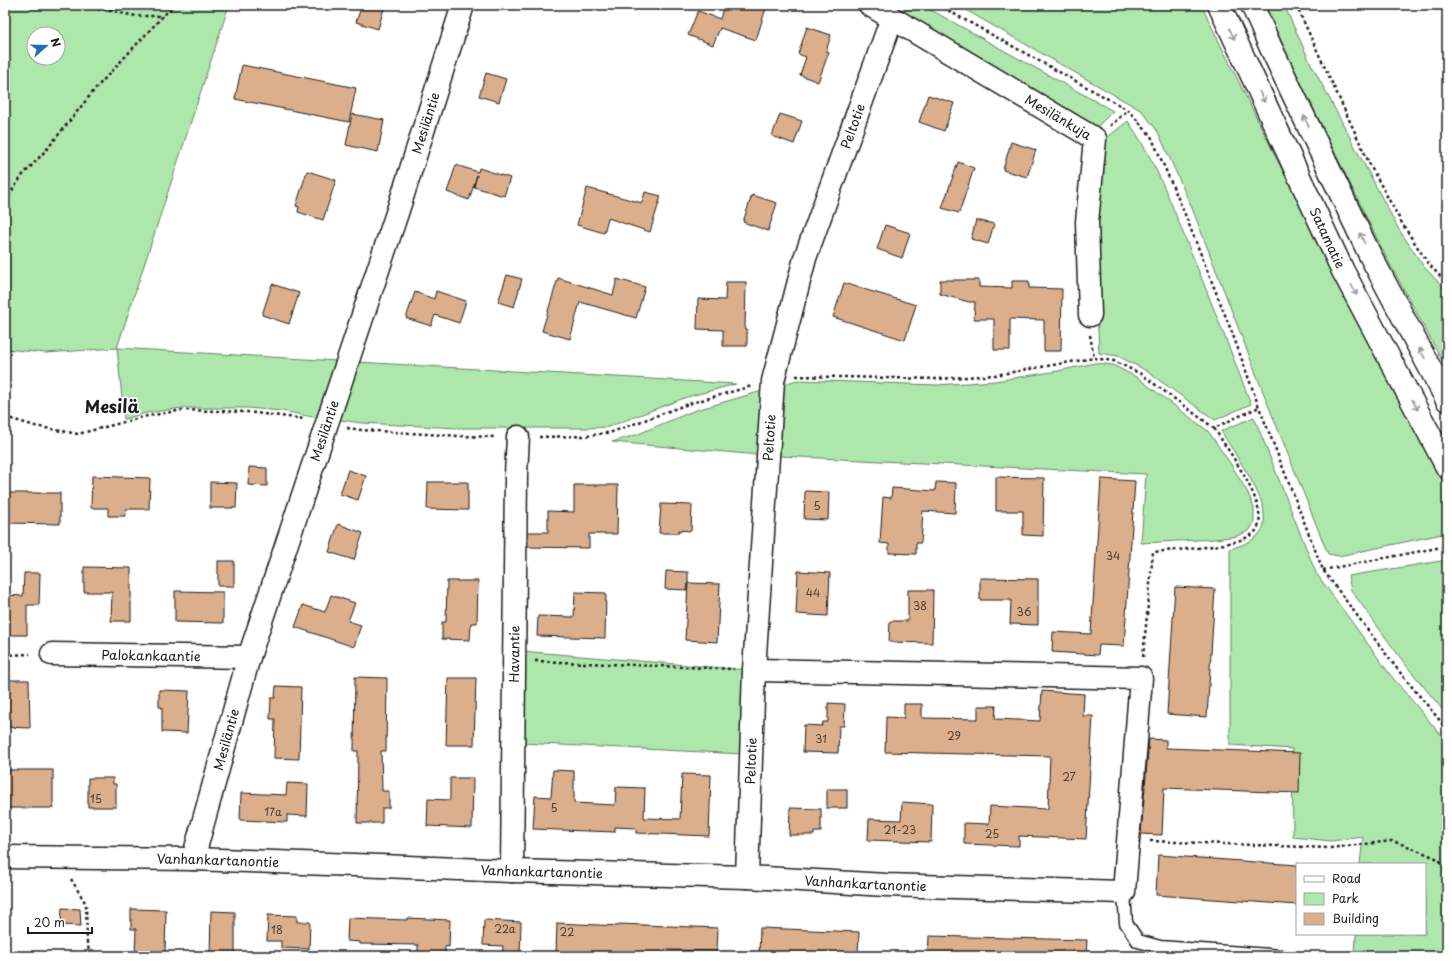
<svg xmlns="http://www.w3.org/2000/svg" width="1452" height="961" viewBox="0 0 1452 961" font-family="'Playpen Sans',sans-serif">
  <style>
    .green { fill: #aee7ac; stroke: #658264; fill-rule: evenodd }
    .building { fill: #dcaf8c; stroke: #1c1c1c }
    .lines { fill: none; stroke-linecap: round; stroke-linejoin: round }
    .lane-casing { stroke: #1c1c1c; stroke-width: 15 }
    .street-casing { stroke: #1c1c1c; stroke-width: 25 }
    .secondary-casing { stroke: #1c1c1c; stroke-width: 25 }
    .path { stroke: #1c1c1c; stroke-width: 2.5; stroke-dasharray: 3 3; stroke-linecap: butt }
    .lane { stroke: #fff; stroke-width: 12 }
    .street { stroke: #fff; stroke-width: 22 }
    .secondary { stroke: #fff; stroke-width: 22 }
    .oneway { stroke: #999 }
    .labels { text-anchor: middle; stroke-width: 3.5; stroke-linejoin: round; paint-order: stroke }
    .number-label { font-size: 11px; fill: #4c4138 }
    .street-label { font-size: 13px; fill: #1c1c1c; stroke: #fff }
    .district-label { font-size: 17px; font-weight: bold; fill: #1c1c1c; stroke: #fff }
  </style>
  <rect width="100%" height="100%" fill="#fff"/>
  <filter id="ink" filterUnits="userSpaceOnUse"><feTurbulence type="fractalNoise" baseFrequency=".025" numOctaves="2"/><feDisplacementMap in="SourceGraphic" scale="8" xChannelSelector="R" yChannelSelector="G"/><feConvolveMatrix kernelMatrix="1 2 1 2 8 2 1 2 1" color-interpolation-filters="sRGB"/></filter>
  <g filter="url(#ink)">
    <!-- green -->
    <g class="green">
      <path d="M5,5H229L117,348L338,361L318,418L282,411L247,408H182L146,413L124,419L117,348L46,353L5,349ZM34,34H58V58H34Z"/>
      <path d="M908,5H922L1113,111L1097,127L903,13Z"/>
      <path d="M957,5H1201L1333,273L1447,489V533L1339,556L1328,554L1267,402L1192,208L1158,132L1142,111Z"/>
      <path d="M1265,5H1284L1309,60L1398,228L1424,267L1447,291V369L1385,255L1293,67Z"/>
      <path d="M1128,121C1156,161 1172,206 1190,250C1211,301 1231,352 1251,404L1215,420L1145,370L1118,356L1099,353L1095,262L1103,141Z"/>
      <path d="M357,362L736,384L687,397L608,427L585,428H459L361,423L334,419Z"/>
      <path d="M1095,363L1113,365L1138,378L1208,431L1232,466L1248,493L1254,508V523L1249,531L1237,536L1215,539L1141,543L1146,474L779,456L782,384L798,380L937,385L995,381L1058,371Z"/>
      <path d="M762,391L759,455L612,442L636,435L693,411Z"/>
      <path d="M1254,417L1316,573L1392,677L1447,742V956H1355L1356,934H1425V864H1360L1363,837L1331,841L1293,837L1292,749L1230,745V549C1242,545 1257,541 1263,528C1265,523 1264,511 1263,506C1255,482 1234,453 1221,431Z"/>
      <path d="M1447,560V715L1405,664L1351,590L1348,576Z"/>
      <path d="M521,651L747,670L743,754L521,743Z"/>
    </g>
    <!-- building -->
    <g class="building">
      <path d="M362,5H385L378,29L356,22Z"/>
      <path d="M724,5H767L756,40L720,28L713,45L688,35L698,11L720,19Z"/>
      <path d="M807,27L831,35L826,51L829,52L818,82L800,75L806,57L798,54Z"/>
      <path d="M242,65L356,88L349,122L235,99Z"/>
      <path d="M486,73L506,79L499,102L479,96Z"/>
      <path d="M928,95L954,103L944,131L919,122Z"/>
      <path d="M352,114L384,120L378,152L346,145Z"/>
      <path d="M780,114L802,121L794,144L772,136Z"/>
      <path d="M1011,142L1036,150L1027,177L1003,170Z"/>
      <path d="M958,162L974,168L959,213L942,208Z"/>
      <path d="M456,165L478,172L479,168L510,178L504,196L474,187L477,175L469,200L447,192Z"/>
      <path d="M307,171L336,180L323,220L298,212L299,207L296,206Z"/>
      <path d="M587,188L642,203L645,192L661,196L650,232L608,218L604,233L577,225Z"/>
      <path d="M752,195L777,203L768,231L743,222Z"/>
      <path d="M976,220L994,224L988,244L971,239Z"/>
      <path d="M885,225L910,233L902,258L877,249Z"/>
      <path d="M507,275L522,279L514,307L498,302Z"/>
      <path d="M558,278L613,295L617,279L645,287L636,318L580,302L570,339L542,331Z"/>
      <path d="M940,280H979V287L1012,288V281H1029V288L1062,289L1061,351H1044V320L1010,319V350H994V319H974L975,302H969L940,294Z"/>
      <path d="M726,282H746L745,329H747V346H723V330L697,329L698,299L725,300Z"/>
      <path d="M844,283L916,305L905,340L833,317Z"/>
      <path d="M272,284L299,293L289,324L262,315Z"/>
      <path d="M436,291L466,301L459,323L435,315L431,326L406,318L415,292L434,299Z"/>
      <path d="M249,467L267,468V486L248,485Z"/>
      <path d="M348,470L366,476L358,500L340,494Z"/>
      <path d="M92,476L150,478L149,509H126L125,516H108V508H91Z"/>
      <path d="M996,477L1044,478L1043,536L1023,535V511H996Z"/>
      <path d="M1101,479L1135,481L1124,646L1099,645L1098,655L1052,652L1053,632L1091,634Z"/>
      <path d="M210,482L237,483L236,508H210Z"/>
      <path d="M428,482H468V510L427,509Z"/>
      <path d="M936,482L956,483L955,513L923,511L921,543H916V554L889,553V544L880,543L883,497L891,498L892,488L935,491Z"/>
      <path d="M574,485H618L617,534H589V548L528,547V532H548V511L574,512Z"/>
      <path d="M805,491L829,492L828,520L804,519Z"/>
      <path d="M5,493H60V524L5,523Z"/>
      <path d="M661,504L692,505L691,531L679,530V533H659Z"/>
      <path d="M338,524L363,533L354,560L329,552Z"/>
      <rect x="218" y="561" width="16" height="25"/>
      <path d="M84,567L131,568V621H111L112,592H84Z"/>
      <path d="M666,571L688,572V590L665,589Z"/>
      <path d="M798,571L830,573L828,616L796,614Z"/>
      <path d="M24,573H40L39,605H27V635H5V595L23,596Z"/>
      <path d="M980,578L1038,579V625L1010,624L1011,600H980Z"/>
      <path d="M447,581H478L477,623H471L470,640L442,639V622H446Z"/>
      <path d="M688,583L720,584L717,642L685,640Z"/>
      <path d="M1175,587L1215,589L1207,717L1167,714Z"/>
      <path d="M908,590H933L932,643L889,642L890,621H908Z"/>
      <path d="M175,591L223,592V623L175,622Z"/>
      <path d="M575,592L606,593L605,638L537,636L538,616L574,617Z"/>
      <path d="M331,595L355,603L348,621L361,625L354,647L295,627L303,605L325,612Z"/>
      <path d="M355,677L387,678L386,751H381L382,791H389V808H382V823H357L358,751H354Z"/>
      <path d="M448,678H476L474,745H446Z"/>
      <path d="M5,680H29L30,728L5,727Z"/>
      <path d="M276,686L301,687L299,759L274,758L275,719H270L271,698H275Z"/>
      <path d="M159,690L189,691L187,733L162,732V707H159Z"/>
      <path d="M1042,691L1084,694L1083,716H1093L1086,839L1019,836V846L964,844V823L989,824L990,806L1048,809L1050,756L885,752L886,717L904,718V704H922V718L978,719V706H996L995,719L1040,721Z"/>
      <path d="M828,703L845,704L844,726H839L838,753L803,752L804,725L822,726L823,722H828Z"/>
      <path d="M1149,739L1166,740V748L1300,753L1299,793L1164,788L1162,835L1141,834Z"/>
      <rect x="5" y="770" width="48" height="38"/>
      <path d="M553,770L574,771V803L615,805L616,787L645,788L644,818L680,819L682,774L711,775L709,836L636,833V828L615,827V832L533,829L535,796L551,797Z"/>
      <path d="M88,778H113V784H116V807H88Z"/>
      <path d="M450,778H473L472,828L427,826L428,799L450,800Z"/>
      <path d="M287,783L308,784L307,816L287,815V822L240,820L241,793L286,795Z"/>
      <rect x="827" y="789" width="20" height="19"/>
      <path d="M902,802L932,804L931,842L868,840L869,819L901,820Z"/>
      <path d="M790,808L821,809V832H814V835H789Z"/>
      <path d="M1158,855L1297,865V905L1156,895Z"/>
      <path d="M62,908L80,909L81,926L61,925Z"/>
      <path d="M131,909L166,910L165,956H135L136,929H131Z"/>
      <path d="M211,911L235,912V956H210Z"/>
      <path d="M268,915L297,916V922H310L309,949L281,948V941H267Z"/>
      <path d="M348,918L407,920V918L450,920L449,947L445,946V956H418V945L360,944V942L347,941Z"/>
      <path d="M484,920L521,922L520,956H502L503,946L483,945Z"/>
      <path d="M557,923L619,926V924L718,928L717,951L663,950V956H571V953L556,952Z"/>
      <path d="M760,928L859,932L858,955L802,954V956H759Z"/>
      <path d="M929,936L1087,940L1086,956H928Z"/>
    </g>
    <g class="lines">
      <!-- lane casing -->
      <g class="lane-casing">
        <path id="lane" d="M1124,892L1126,923L1138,941L1160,947L1282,956"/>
      </g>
      <!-- street casing -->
      <g class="street-casing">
        <g id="street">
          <path id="s1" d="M870,5L1095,139L1087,222L1090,315"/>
          <path id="s2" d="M52,654L249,657"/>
          <path id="s3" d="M5,857L193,859L512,871L747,877L886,885L1124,892L1141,678L754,670"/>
          <path id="s4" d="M193,859L249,657L399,207L463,5"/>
          <path id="s5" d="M512,871L516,474L518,437"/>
          <path id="s6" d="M747,877L754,670L773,381L805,258L892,18"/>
        </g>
      </g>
      <!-- secondary casing -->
      <g class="secondary-casing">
        <g id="secondary">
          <path id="s7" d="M1219,5L1343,271L1447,467"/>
          <path d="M1252,5L1271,48L1370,255L1447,400"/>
        </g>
      </g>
      <!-- path -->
      <g class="path">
        <path d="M86,5L96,9H106L121,13L136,16H163"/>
        <path d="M938,5L1128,110L1151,136L1184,212L1233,335L1259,407L1323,570L1398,670L1447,729"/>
        <path d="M1296,5L1371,167L1403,225L1428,263L1447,284"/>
        <path d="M1110,126L1128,110"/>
        <path d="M5,201L22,176L47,149L96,88L163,16L175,5"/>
        <path d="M1090,335L1094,358"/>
        <path d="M796,376L937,379L995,375L1094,358L1114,361L1141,374L1214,428L1259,407"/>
        <path d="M5,417L35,426L78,434L147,416L183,410L247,412L305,419"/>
        <path d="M347,428L361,430L459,436L496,437"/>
        <path d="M539,437L586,436L612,432L688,404L752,386"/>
        <path d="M1323,570L1447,546"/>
        <path d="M5,655L30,654"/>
        <path d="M1143,657L1153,552C1174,550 1239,547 1254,533C1276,513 1226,448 1214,428"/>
        <path d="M535,661L734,669"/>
        <path d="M1150,841L1330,848L1392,841L1410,847L1438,859L1443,864L1447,871"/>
        <path d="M71,879L86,904L87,944L91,956"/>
      </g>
      <!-- lane -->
      <use href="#lane" class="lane"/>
      <!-- street -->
      <use href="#street" class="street"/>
      <!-- secondary -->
      <use href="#secondary" class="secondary"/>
    </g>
    <!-- one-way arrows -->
    <defs><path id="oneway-shaft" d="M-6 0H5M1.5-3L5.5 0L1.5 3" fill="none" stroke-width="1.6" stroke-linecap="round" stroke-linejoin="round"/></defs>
    <g class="oneway">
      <use href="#oneway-shaft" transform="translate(1232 34) rotate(65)"/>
      <use href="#oneway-shaft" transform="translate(1262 97) rotate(65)"/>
      <use href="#oneway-shaft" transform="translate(1306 121) rotate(-116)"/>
      <use href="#oneway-shaft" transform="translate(1362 238) rotate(-116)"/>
      <use href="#oneway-shaft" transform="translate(1354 290) rotate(62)"/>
      <use href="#oneway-shaft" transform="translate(1422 353) rotate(-118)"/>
      <use href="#oneway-shaft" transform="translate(1415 405) rotate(62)"/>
    </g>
  </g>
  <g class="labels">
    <!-- number labels -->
    <g class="number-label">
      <text x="817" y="510">5</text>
      <text x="1113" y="560">34</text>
      <text x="813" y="597">44</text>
      <text x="920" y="610">38</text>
      <text x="1024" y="616">36</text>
      <text x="954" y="740">29</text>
      <text x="821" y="743">31</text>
      <text x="1069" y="781">27</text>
      <text x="96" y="803">15</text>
      <text x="554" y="812">5</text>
      <text x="273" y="816">17a</text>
      <text x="900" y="834">21-23</text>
      <text x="992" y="838">25</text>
      <text x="505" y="933">22a</text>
      <text x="277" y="934">18</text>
      <text x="567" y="936">22</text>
    </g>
    <!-- street labels -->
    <g class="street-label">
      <text dy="5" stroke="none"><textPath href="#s1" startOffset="219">Mesilänkuja</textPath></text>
      <text dy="5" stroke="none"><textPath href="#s4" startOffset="772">Mesiläntie</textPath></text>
      <text dy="5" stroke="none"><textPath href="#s6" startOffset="764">Peltotie</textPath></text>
      <text dy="5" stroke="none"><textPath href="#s7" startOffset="257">Satamatie</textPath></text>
      <text dy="5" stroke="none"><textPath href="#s4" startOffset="448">Mesiläntie</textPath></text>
      <text dy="5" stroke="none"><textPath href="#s6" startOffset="440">Peltotie</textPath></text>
      <text dy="5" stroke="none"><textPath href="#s5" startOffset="217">Havantie</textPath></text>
      <text dy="5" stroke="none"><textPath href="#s2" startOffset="99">Palokankaantie</textPath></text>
      <text dy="5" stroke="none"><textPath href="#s4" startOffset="124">Mesiläntie</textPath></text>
      <text dy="5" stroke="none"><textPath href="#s6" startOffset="116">Peltotie</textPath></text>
      <text dy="5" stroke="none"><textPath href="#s3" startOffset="213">Vanhankartanontie</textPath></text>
      <text dy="5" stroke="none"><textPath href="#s3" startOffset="537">Vanhankartanontie</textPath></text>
      <text dy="5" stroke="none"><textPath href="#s3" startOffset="861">Vanhankartanontie</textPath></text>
    </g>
    <!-- district labels -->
    <g class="district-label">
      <text x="112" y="413">Mesilä</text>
    </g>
  </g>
  <!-- margin -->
  <rect width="1452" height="961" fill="none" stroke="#fff" stroke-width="20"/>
  <rect x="10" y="10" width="1432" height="941" fill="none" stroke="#1c1c1c" stroke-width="1.5" filter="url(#ink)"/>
  <!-- legend -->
  <rect x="1296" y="863" width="130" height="72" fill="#ffffff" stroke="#a4a4a4"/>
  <rect x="1304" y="876" width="20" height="6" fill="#ffffff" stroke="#a4a4a4"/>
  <text x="1332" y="883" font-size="12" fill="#1c1c1c">Road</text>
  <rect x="1304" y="893" width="20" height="12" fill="#aee7ac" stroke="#a4a4a4"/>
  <text x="1332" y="903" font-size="12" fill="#1c1c1c">Park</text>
  <rect x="1304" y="913" width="20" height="12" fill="#dcaf8c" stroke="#a4a4a4"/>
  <text x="1332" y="923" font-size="12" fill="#1c1c1c">Building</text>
  <!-- north arrow -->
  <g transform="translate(46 46) rotate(70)"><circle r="19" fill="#ffffff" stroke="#a4a4a4"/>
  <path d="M0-3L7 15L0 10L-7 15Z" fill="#1f6fb2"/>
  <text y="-6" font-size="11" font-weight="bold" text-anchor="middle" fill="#1c1c1c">N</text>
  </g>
  <!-- scale -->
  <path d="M28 927v6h64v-6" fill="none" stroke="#1c1c1c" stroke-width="2"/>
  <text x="34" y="927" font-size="12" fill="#1c1c1c" stroke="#ffffff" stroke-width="3" paint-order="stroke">20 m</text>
</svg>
